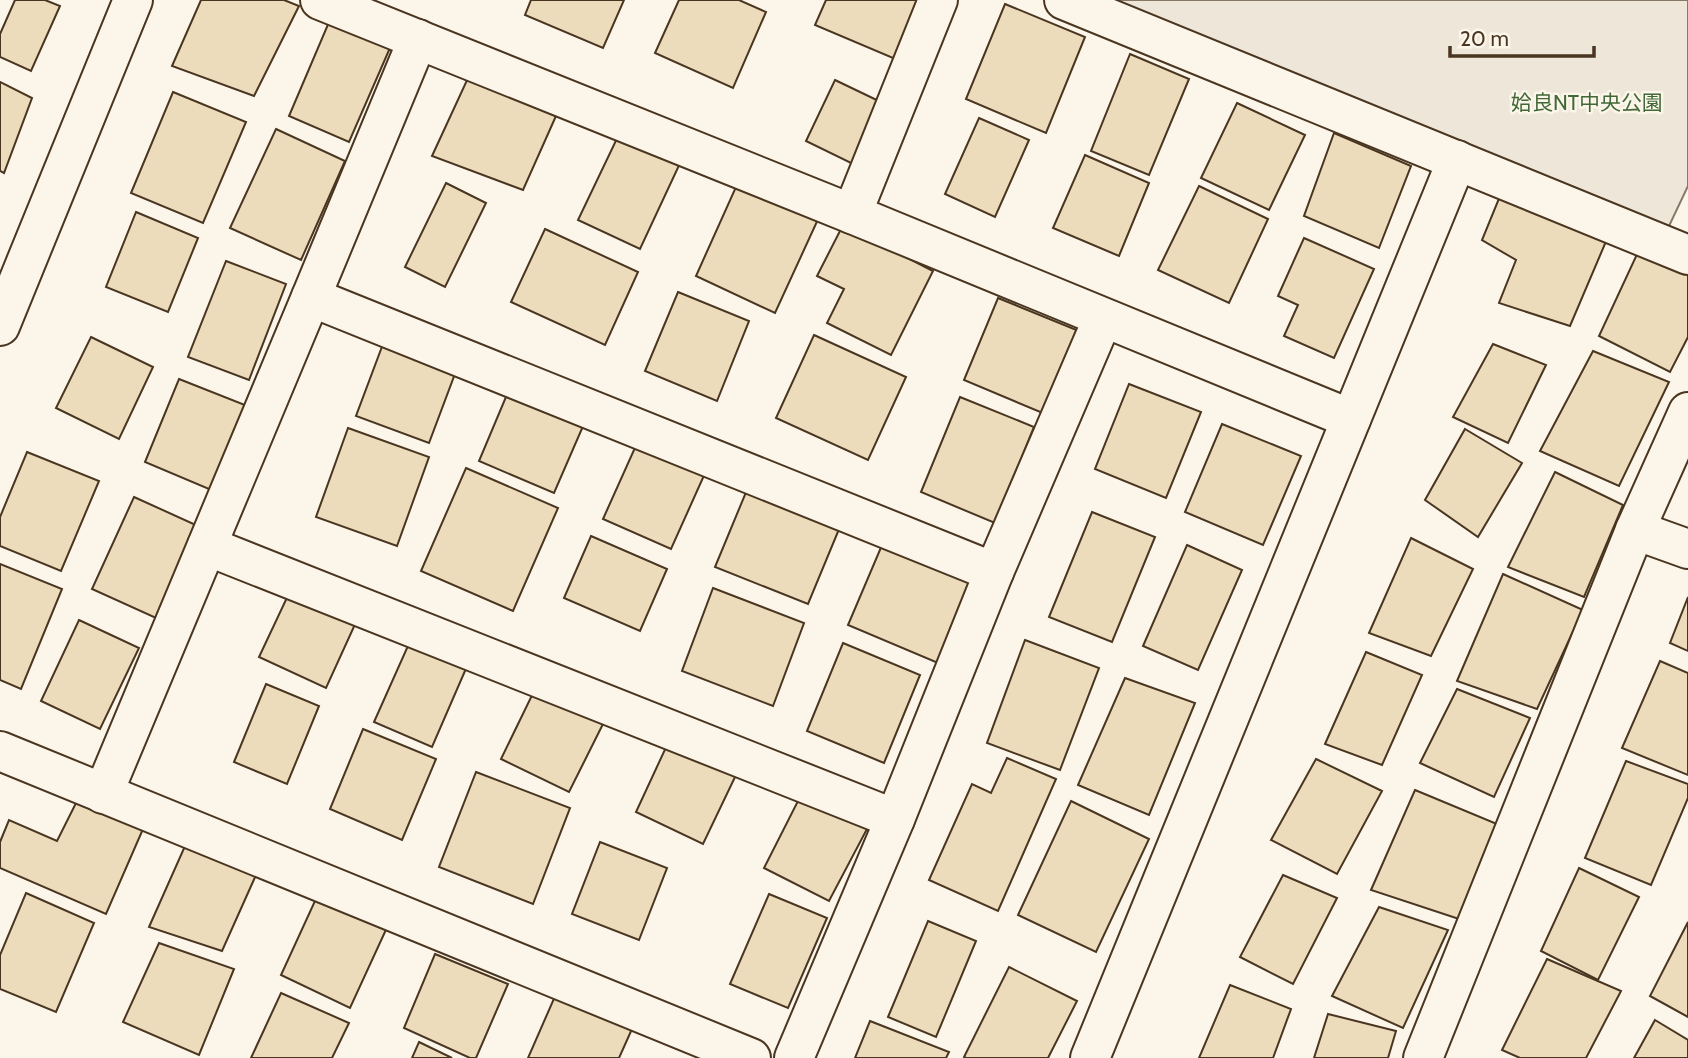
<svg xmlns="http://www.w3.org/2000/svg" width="1688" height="1058" viewBox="0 0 1688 1058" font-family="Cabin,'Noto Sans JP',sans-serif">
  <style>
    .green { fill: #ede6d9; stroke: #887966; stroke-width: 2 }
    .building { fill: #ecdcbc; stroke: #4a3520; stroke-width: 2 }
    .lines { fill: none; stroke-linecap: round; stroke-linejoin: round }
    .street-casing { stroke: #4a3520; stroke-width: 42 }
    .secondary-casing { stroke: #4a3520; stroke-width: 42 }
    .street { stroke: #fbf6e9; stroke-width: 38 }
    .secondary { stroke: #fbf6e9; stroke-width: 38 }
    .labels { text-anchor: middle; stroke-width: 5; stroke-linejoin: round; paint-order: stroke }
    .park-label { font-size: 21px; fill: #436837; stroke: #fbf6e9 }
  </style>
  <rect width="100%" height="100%" fill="#fbf6e9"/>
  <!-- green -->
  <path class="green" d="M1064,0H1688V186L1661,243Z"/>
  <!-- building -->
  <g class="building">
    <path d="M15,0H45L60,6L31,71L0,57V34Z"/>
    <path d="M201,0H284L299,6L254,96L172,66Z"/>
    <path d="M531,0H624L603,48L525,15Z"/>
    <path d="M679,0H739L766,12L733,88L655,53Z"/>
    <path d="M826,0H926L900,61L815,25Z"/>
    <path d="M1005,4L1085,37L1046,133L966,99Z"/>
    <path d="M332,15L393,41L349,142L289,116Z"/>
    <path d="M1130,54L1189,79L1149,175L1091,151Z"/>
    <path d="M468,78L556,116L523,190L432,156Z"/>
    <path d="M835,80L883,103L853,164L806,141Z"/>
    <path d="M0,82L32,98L4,173L0,171Z"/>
    <path d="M173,92L246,122L203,223L131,193Z"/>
    <path d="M1237,103L1305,135L1269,210L1201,178Z"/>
    <path d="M979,118L1029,140L995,217L945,194Z"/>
    <path d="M276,129L345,161L301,260L230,228Z"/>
    <path d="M621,130L682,159L640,249L578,220Z"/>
    <path d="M1334,133L1411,166L1379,248L1304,216Z"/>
    <path d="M1085,155L1149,183L1119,256L1053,228Z"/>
    <path d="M740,178L820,215L775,313L696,276Z"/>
    <path d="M446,183L486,203L445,287L405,267Z"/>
    <path d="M1199,186L1268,219L1229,303L1158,270Z"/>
    <path d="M1500,196L1610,232L1570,326L1499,303L1516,260L1482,240Z"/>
    <path d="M136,212L198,238L168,312L106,287Z"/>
    <path d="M843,225L933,271L891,355L827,323L844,289L817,276Z"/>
    <path d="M545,229L638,272L605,345L511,302Z"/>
    <path d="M1304,238L1374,269L1334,358L1284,336L1298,305L1278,296Z"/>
    <path d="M1639,250L1688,270V337L1670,372L1599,336Z"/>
    <path d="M226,261L286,284L249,380L188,357Z"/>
    <path d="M678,292L749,321L717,401L645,371Z"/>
    <path d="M998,298L1079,331L1045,414L964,380Z"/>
    <path d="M814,335L906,377L868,460L776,418Z"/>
    <path d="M91,337L153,367L119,439L56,408Z"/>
    <path d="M383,344L456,371L429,443L356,416Z"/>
    <path d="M1493,344L1546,365L1508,443L1453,417Z"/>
    <path d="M1593,351L1669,382L1619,486L1540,451Z"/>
    <path d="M179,379L250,407L216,492L145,462Z"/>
    <path d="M1129,384L1201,412L1166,498L1095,469Z"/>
    <path d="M511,385L587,417L554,493L479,461Z"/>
    <path d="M960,397L1034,427L995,523L921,492Z"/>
    <path d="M1222,424L1301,456L1263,545L1185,512Z"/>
    <path d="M348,428L429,457L397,546L316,517Z"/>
    <path d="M1465,429L1522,463L1478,537L1425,500Z"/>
    <path d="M638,441L706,471L671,549L603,519Z"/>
    <path d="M27,452L99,481L61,571L0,546V517Z"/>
    <path d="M466,468L558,508L513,611L421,571Z"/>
    <path d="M1555,472L1623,505L1584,597L1508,567Z"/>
    <path d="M749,485L842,522L808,604L715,567Z"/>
    <path d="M134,497L198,526L156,618L92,589Z"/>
    <path d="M1092,512L1155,537L1112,642L1049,617Z"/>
    <path d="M591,536L667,569L640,631L564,598Z"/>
    <path d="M1411,538L1473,569L1431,656L1369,633Z"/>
    <path d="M882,545L973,582L938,663L848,625Z"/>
    <path d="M1187,545L1242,570L1198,670L1143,646Z"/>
    <path d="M0,564L62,589L21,689L0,680Z"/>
    <path d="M1503,574L1583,610L1537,709L1457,681Z"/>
    <path d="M713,588L804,623L773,706L682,671Z"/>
    <path d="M291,589L357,620L326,688L259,657Z"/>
    <path d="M1688,597V651L1670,643Z"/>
    <path d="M79,620L139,648L100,729L41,701Z"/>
    <path d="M411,639L468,664L432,747L374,722Z"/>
    <path d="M1025,640L1099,668L1060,770L987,743Z"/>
    <path d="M843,643L920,675L884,763L807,731Z"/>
    <path d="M1366,652L1422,675L1382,765L1325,744Z"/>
    <path d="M1660,661L1688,673V775L1622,748Z"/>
    <path d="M1125,678L1195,703L1149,815L1078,785Z"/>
    <path d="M266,684L319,706L287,784L234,762Z"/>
    <path d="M536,687L605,720L569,792L501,759Z"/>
    <path d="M1457,689L1530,718L1494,797L1420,763Z"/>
    <path d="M363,729L436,759L402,840L330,809Z"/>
    <path d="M668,743L736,775L703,844L636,812Z"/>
    <path d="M1007,758L1056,779L998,911L929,880L972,784L991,793Z"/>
    <path d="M1316,759L1382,791L1337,874L1271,840Z"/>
    <path d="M1626,761L1688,784V798L1651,885L1585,858Z"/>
    <path d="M476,772L570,808L533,904L439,867Z"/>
    <path d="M1415,790L1497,824L1459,919L1371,890Z"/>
    <path d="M801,795L867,829L829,901L764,868Z"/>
    <path d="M1071,801L1149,839L1096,952L1018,915Z"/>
    <path d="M76,803L143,829L106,914L0,868V842L9,820L57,841Z"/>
    <path d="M600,842L667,868L639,940L572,914Z"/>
    <path d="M185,846L256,875L222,951L149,927Z"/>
    <path d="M1579,868L1639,897L1598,980L1541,951Z"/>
    <path d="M1283,875L1337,898L1293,984L1240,957Z"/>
    <path d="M320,890L390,921L350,1008L281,975Z"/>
    <path d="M26,893L94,923L56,1012L0,989V955Z"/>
    <path d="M769,894L827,918L788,1008L730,984Z"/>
    <path d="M1379,907L1448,930L1403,1028L1332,996Z"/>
    <path d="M928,921L976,941L936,1037L888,1017Z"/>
    <path d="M1688,922V1017L1650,996Z"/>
    <path d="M159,943L234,969L199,1055L123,1022Z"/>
    <path d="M435,954L508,984L476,1058H470L404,1028Z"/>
    <path d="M1547,959L1621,991L1586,1058H1520L1502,1050Z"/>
    <path d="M1009,967L1077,1001L1048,1058H966L964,1057Z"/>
    <path d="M1230,985L1291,1009L1273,1058H1199Z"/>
    <path d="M281,993L349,1023L332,1058H251Z"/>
    <path d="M556,994L632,1029L619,1058H528Z"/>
    <path d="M1328,1014L1396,1031L1388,1058H1314Z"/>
    <path d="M1655,1020L1688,1040V1058H1634Z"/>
    <path d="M870,1021L949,1052L946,1058H855Z"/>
    <path d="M419,1042L452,1058H412Z"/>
  </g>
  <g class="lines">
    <!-- street casing -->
    <g class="street-casing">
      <g id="street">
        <path d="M320,0L852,214L1351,419"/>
        <path d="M1064,0L1688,255"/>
        <path d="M852,214L938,0"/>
        <path d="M311,297L994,572"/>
        <path d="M1635,530L1688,549"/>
        <path d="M207,546L895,819"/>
        <path d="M0,751L751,1058"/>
        <path d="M103,794L311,297L418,39"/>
        <path d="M794,1058L895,819L994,572L1103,318"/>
        <path d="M1090,1058L1457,160"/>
        <path d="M1423,1058L1635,530L1688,412"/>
      </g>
    </g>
    <!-- secondary casing -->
    <g class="secondary-casing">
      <path id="secondary" d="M0,326L133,0"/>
    </g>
    <!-- street -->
    <use href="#street" class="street"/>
    <!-- secondary -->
    <use href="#secondary" class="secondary"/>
  </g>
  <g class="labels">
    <!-- park labels -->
    <g class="park-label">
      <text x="1587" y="110">姶良NT中央公園</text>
    </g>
  </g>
  <!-- scale -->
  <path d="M1450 46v10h144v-10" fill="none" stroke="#4a3520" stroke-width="3.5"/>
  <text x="1460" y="46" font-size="21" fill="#4a3520" stroke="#fbf6e9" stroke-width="5" paint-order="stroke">20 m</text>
</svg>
